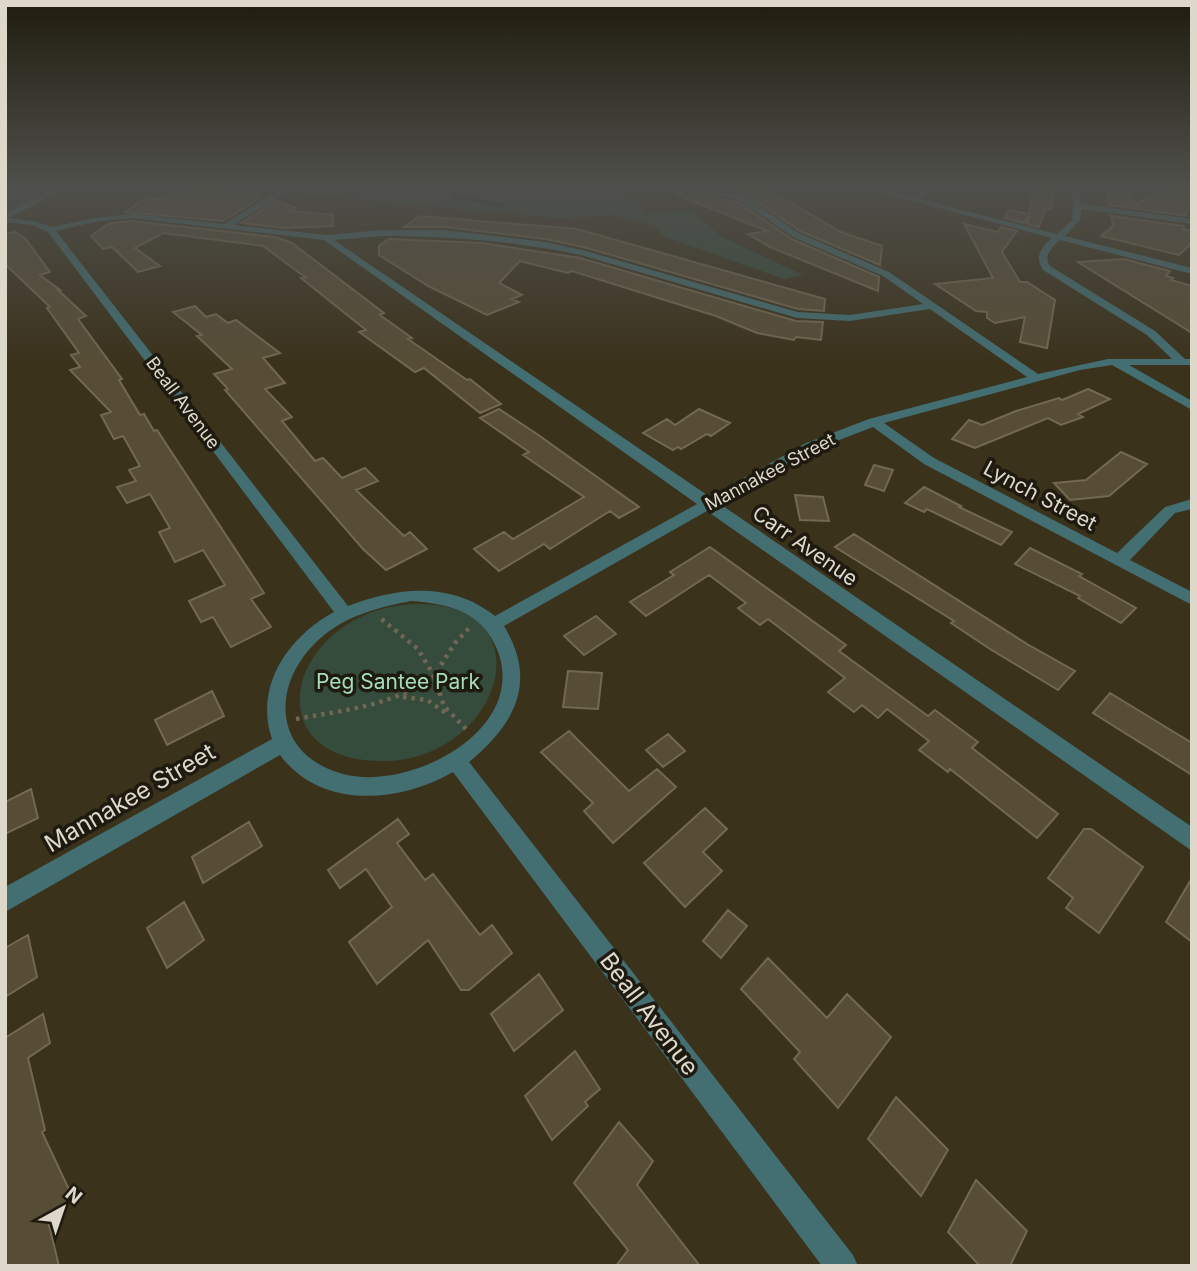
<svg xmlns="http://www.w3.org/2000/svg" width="1197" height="1271" font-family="Inter,sans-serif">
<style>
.green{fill:#354c3d}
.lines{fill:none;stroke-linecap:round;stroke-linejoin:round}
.stream{stroke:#0a2638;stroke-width:3.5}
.building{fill:#574d36;stroke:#736850;stroke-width:2}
.path-far1{stroke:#6f6754;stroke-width:2;stroke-dasharray:2 2.5;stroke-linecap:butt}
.path{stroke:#6f6754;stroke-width:4.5;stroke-dasharray:3.5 5;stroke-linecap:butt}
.minor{fill:#436e72;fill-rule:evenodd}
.labels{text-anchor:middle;stroke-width:7;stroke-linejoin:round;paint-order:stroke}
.far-street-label{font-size:18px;fill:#ded8cb;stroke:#1f1a10}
.street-label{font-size:21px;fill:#ded8cb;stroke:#1f1a10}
.park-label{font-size:21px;fill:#a4ddb9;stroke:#1f1a10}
.near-street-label{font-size:24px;fill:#ded8cb;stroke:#1f1a10}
</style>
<rect width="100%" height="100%" fill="#3b321c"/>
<path class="green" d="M5 187H65L5 217Z
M288 187H576L633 196 646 213 690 210 722 237 803 275 784 279 663 236 655 226 615 215 559 218 302 194Z
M414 604C549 601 503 758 386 761 249 764 288 610 414 604Z"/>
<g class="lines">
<path class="stream" d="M441 187 450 189 455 197 502 205"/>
</g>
<path class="building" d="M198 187H217L231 191 239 188 263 196 223 221 125 212 145 198 160 199Z
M714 187H764L841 232 882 246 880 265 800 231 747 195Z
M1034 187H1054L1051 209 1046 208 1039 227 1027 224 1029 216 1024 223 1005 218 1009 210 1029 214Z
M1106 187H1121L1136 204 1172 187H1192V192L1186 216 1109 205Z
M675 194H703L739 203 792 239 879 277 878 291 770 247 748 234 767 231Z
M277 201 296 208 291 211 333 215V226L284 228 241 223Z
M420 216 577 229 825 299 824 311 798 309 587 248 546 239 444 227H404Z
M1111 216 1184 226 1183 229 1192 231V243L1179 255 1101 236 1113 226Z
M132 221 275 237 292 243 384 313 380 315 412 338 408 339 467 380 470 379 501 404 480 413 424 368 415 372 359 332 366 330 301 278 305 277 263 246 163 233 135 248 160 266 138 272 112 247 103 249 91 236 110 223Z
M964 224 998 232 1001 227 1017 231 1002 252 1020 282H1027L1055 300 1047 348 1020 342 1025 317 995 323 987 318V312L976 311 935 284 993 278Z
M15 232 25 238 50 272 40 275 60 290H58L86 316 78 319 122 379 119 380 140 415 144 414 154 431 157 430 264 593 251 599 271 627 231 647 213 617 201 622 189 601 225 585 203 550 175 562 159 532 170 528 150 494 127 503 117 487 136 481 129 470 140 466 123 436 114 439 101 415 111 412 70 370 80 367 71 355 79 353 47 308 50 307 5 264V234Z
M389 239 482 243 580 258 796 321 823 322 821 340 796 337 794 340 757 333 716 316 572 271 568 273 520 261 499 283 522 295 512 299 519 302 487 315 428 286 379 255V246Z
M1124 259 1170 271 1166 276 1173 278 1171 280 1192 286V333L1078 262Z
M195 306 206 317 216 314 228 323 236 320 280 353 263 358 285 383 265 389 292 417 282 421 315 461 323 458 342 478 365 468 378 481 356 490 404 536 410 532 427 549 386 570 363 549 225 390 228 389 214 374 232 369 197 336 202 335 173 312Z
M1088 389 1110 399 1078 414 1083 417 1061 425 1048 418 975 448 952 439 969 420 982 425 1016 411 1059 398 1062 400Z
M499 409 537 434 639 507 619 518 610 511 550 549 544 544 499 571 474 549 504 532 513 539 584 497 523 455 529 452 480 418Z
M699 409 730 423 711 436 707 434 681 449 678 447 673 450 643 433 667 419 675 425Z
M1121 452 1147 464 1109 496 1070 500 1054 483 1086 480Z
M874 465 893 470 884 491 865 485Z
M924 487 961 506 959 507 1012 532 1001 545 927 509 924 512 905 503Z
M795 495 823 497 829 521 800 520Z
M854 534 1027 644 1075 671 1058 690 990 649 951 623 954 621 835 547Z
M710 547 846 645 839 651 928 716 935 710 978 742 972 748 1058 814 1037 838 950 769 948 772 919 750 929 741 887 709 878 718 862 705 854 712 828 692 845 678 768 619 760 625 738 608 746 603 709 575 646 616 630 602 674 575 670 572Z
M1030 548 1082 574 1079 576 1136 608 1121 623 1078 598 1080 596 1015 564Z
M596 616 616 634 584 655 564 636Z
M568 671 602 673 598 709 563 707Z
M212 691 224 716 167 745 155 720Z
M1110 693 1192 743V775L1093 713Z
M569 731 629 791 657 769 676 787 613 843 584 811 593 803 541 752Z
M668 734 685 751 663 767 646 750Z
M31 789 38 818 5 834V802Z
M705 808 727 829 703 852 722 871 685 907 644 863Z
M398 819 409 834 397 843 425 880 433 874 480 935 492 925 512 953 469 990H461L428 940 377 984 349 942 392 907 366 869 340 888 328 870Z
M249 822 262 846 203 883 192 857Z
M1084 829H1091L1143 867 1099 933 1066 908 1073 898 1048 878Z
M1192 878V942L1166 922Z
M184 902 204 940 167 968 147 928Z
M728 910 747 926 721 958 703 941Z
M28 935 37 977 5 997V948Z
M768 958 827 1018 847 994 891 1037 838 1108 794 1059 800 1052 741 989Z
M539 974 563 1010 514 1051 491 1014Z
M43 1014 50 1043 28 1058 45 1130 42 1132 73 1198 48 1221 59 1266H5V1038Z
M575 1051 600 1089 585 1102 588 1106 552 1140 525 1096Z
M896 1097 948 1150 921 1196 868 1139Z
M619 1122 653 1161 637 1185 700 1266H616L628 1250 574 1183Z
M976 1180 1027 1231 1010 1266H980L948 1232Z"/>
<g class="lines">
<path class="path-far1" d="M292 191 340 187"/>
<path class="path" d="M403 697 427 700 446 713
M296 719C344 710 393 706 434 676L418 649 379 617
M466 729 444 706 434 676 455 643 469 628"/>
<path class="minor" d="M59 187H69L9 218 34 221 52 227 94 218 132 214 224 224 275 192 271 187H279L284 191 281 196 233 225 326 235 382 230H444L545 242 586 251 798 312 850 315 923 304 883 276 793 237 740 201 703 191 617 193 572 187H703L746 197 799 233 889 272 1038 374 1108 359H1172L1147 335 1043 270C1034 256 1041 248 1052 238L860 187H872L911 197 927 187H936L919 199 1057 234 1072 220 1073 202 1070 187H1078L1081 204 1192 219V224L1082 209 1080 220 1065 236 1192 268V274L1060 240C1052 247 1043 255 1050 266L1155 331 1185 359H1192V365H1129L1192 401V410L1112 365 1080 370 884 423 934 458 1117 553 1165 507 1192 499V509L1175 513 1130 560 1192 592V605L924 464 873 427 816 449 720 504 1192 827V851L707 511 504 626C538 682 515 724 469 762L853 1255 858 1266H822L453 772C399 803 321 810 280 755L5 912V887L272 739C254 686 288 637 334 612L48 232 32 225 5 222V214ZM132 218 324 240 697 504 495 616C451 581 397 587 348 606L56 231 94 222ZM382 236C449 236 515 241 581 255L797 318 850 321 930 309 1027 377 869 419 806 443 710 497 334 240ZM411 601C449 604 481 611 497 649 530 730 409 792 343 774 269 754 271 679 323 636 348 615 380 607 411 601Z"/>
</g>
<linearGradient id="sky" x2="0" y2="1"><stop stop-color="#201c0f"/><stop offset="0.51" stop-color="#4f4f4b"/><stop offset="1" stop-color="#4f4f4b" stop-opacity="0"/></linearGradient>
<rect width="1197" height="365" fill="url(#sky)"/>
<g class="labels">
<g class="far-street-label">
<text transform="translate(183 403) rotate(53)" y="6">Beall Avenue</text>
<text transform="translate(770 472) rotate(-28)" y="6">Mannakee Street</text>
</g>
<g class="street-label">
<text transform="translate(1040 496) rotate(28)" y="7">Lynch Street</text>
<text transform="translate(805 546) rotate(35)" y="7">Carr Avenue</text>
</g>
<g class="park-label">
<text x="398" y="689">Peg Santee Park</text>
</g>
<g class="near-street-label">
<text transform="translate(130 798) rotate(-30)" y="8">Mannakee Street</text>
<text transform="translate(649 1014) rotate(53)" y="8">Beall Avenue</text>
</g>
</g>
<rect width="1197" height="1271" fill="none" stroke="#ded8cb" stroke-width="14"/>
<g transform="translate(63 1208) rotate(40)" stroke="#1f1a10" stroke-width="5" paint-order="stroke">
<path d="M0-5L12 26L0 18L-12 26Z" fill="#ded8cb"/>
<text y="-10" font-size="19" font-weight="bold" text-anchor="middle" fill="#ded8cb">N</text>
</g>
</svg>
